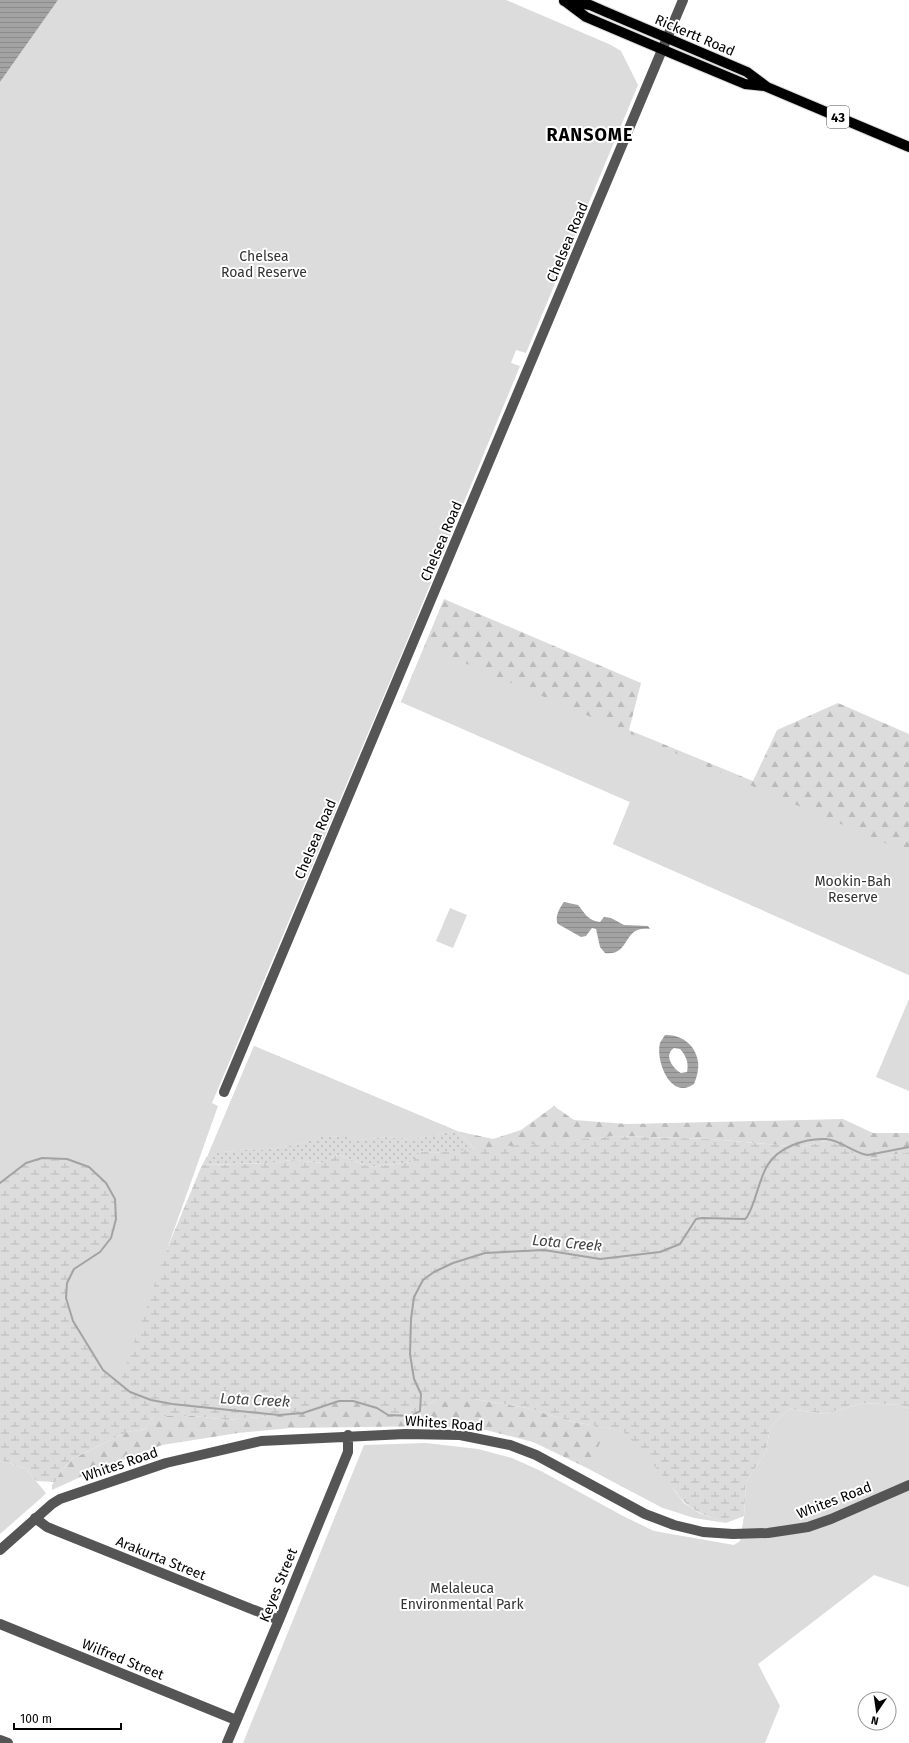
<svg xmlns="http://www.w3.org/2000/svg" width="909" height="1743" font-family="'Fira Sans',sans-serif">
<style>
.grass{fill:url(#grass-dots)}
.forest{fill:url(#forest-firs)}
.wetland{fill:url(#wetland-marsh)}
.green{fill:#dcdcdc}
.water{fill:url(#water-rules);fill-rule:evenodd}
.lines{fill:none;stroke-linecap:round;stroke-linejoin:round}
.stream{stroke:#a3a3a3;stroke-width:2}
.major-casing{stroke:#dbdbdb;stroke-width:12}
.minor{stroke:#555;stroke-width:10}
.major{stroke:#000;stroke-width:10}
.labels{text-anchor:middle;stroke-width:4;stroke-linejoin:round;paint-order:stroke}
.shield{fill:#fff;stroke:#4c4c4c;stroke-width:1}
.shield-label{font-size:13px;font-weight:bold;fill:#000}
.street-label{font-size:14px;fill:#000;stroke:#fff}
.park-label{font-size:14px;fill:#333;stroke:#fff}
.water-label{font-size:15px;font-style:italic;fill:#444;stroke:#fff}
.district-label{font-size:18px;font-weight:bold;letter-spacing:1px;fill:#000;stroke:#fff}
</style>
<defs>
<pattern id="grass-dots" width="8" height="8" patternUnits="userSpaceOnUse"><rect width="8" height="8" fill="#dcdcdc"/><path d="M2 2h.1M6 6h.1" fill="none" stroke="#bbb" stroke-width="1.8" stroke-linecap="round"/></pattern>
<pattern id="forest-firs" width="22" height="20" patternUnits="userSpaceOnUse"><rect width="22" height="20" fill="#dcdcdc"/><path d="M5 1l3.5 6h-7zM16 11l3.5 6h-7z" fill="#bbb"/></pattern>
<pattern id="wetland-marsh" width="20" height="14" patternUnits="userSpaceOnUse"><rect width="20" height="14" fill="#dcdcdc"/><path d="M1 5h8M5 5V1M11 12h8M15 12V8" fill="none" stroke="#bbb"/></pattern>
<pattern id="water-rules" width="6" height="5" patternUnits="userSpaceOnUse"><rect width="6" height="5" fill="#a3a3a3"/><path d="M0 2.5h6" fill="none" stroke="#8b8b8b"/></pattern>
</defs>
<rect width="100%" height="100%" fill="#fff"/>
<path class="grass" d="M457 1131 476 1150 433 1153 421 1151 412 1162 370 1167 339 1155 332 1157 325 1163 291 1160 272 1163 202 1165 208 1155 222 1151 234 1152 241 1149 256 1150 282 1147 303 1143 322 1136 347 1137 357 1140 387 1137 413 1139 433 1136 448 1132Z"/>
<path class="forest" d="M444 599 641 683 629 730 753 781 777 730 838 703 909 734V975L613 844 630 802 401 702Z
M254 1046 457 1131 493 1139 521 1130 554 1106 574 1120 627 1124 843 1119 873 1133H909V1152L866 1160 825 1141 800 1147 711 1139 617 1136 476 1150 457 1131 448 1132 433 1136 413 1139 387 1137 357 1140 347 1137 322 1136 303 1143 282 1147 256 1150 241 1149 234 1152 222 1151 208 1155Z
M437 1399H474L527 1408 570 1421 621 1431 663 1508 589 1469 533 1442 486 1430 440 1426 291 1428 238 1433 162 1445 85 1475 52 1490V1485L61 1471 72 1459 127 1432 145 1429 153 1416H194L227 1420 303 1413 339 1401H353L377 1408 388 1415 411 1416Z"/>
<path class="wetland" d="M616 1136 711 1139 800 1147 825 1141 834 1143 866 1160 909 1152V1409L900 1405 863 1403 826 1414 789 1409 770 1427 766 1452 746 1482 744 1516 726 1523C705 1515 689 1511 676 1492L621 1431 570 1421 527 1408 474 1399H437L411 1416 388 1415 377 1408 353 1401H339L303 1413 227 1420 194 1416H153L145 1429 127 1432 72 1459 61 1471 55 1482 36 1481 25 1468 0 1460V1137L110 1169 152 1285 202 1165 272 1163 291 1160 324 1163 332 1157 339 1155 370 1167 412 1162 421 1151 433 1153Z"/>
<path class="green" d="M58 0H506L611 45 621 51 638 85 526 353 516 350 511 363 520 366 404 648 212 1103 218 1106 122 1376 121 1385C115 1380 108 1375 103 1370 93 1358 66 1311 66 1297 65 1259 98 1264 111 1238 124 1213 112 1180 88 1167 78 1161 65 1159 53 1158 32 1157 16 1169 0 1183V82Z
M425 646 909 853V975L613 844 630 802 401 702Z
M450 908 467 915 453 948 436 941Z
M909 999V1091L876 1077Z
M254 1046 457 1131 448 1132 433 1136 413 1139 387 1137 357 1140 347 1137 322 1136 303 1143 282 1147 256 1150 241 1149 234 1152 222 1151 208 1155Z
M863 1403 900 1405 909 1409V1587L874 1575 758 1664 780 1706 765 1743H243L364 1445 426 1443 478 1449 512 1458 541 1471 623 1516 654 1531 734 1545 740 1541 744 1516 746 1482 766 1452 770 1427 789 1409 826 1414Z
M606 1428 623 1431 664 1477 684 1503 699 1513 726 1523 694 1518 663 1508 589 1469Z
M0 1460 25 1468 46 1493 40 1499 0 1534Z"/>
<path class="water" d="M0 0H58L0 82Z
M564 902 578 905C585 913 588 921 600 922L604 917 611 918 624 925 648 926 650 929C621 925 632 956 605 953L600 947 596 929 592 928 586 936 581 937 558 924C554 918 560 907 564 902Z
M665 1035C681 1034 696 1045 698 1062 699 1069 697 1077 694 1084 691 1086 687 1088 683 1088 666 1088 656 1057 660 1043 661 1041 663 1038 665 1035ZM674 1048 680 1049C686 1056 689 1062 687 1072L681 1073C673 1069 663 1055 674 1048Z"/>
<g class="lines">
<path class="stream" d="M0 1183 26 1163 42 1158 67 1159 89 1167 106 1183 115 1199 116 1219 111 1238 100 1252 74 1269 67 1283 66 1298 73 1321 103 1370 130 1392 151 1400 172 1404 279 1415 303 1413 339 1401H353L377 1408 388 1415 411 1416 420 1411 421 1394 414 1379 410 1354 411 1319 414 1297 423 1280 434 1272 453 1263 485 1253 544 1250 600 1259 660 1252 680 1244 696 1219 702 1218 745 1219 747 1217C756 1202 758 1182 767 1166 778 1147 805 1138 826 1139 841 1140 853 1153 868 1155L909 1147"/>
<defs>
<path id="major" d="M564 1 590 5 606 12 747 72 767 87 909 147
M566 2 586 17 678 56 745 84 765 86"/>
</defs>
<use href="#major" class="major-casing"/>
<path class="minor" d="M224 1092 683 0
M35 1518 47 1527 279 1620
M0 1550 52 1504 60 1499 166 1463 261 1441 405 1434 460 1435 510 1445 536 1455 645 1514 674 1525 703 1532 733 1534 768 1533 808 1527 831 1519 909 1485
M0 1624 236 1720
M0 1740 8 1743
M227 1743 279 1620 348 1452V1435"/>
<use href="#major" class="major"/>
</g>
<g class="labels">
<rect class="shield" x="827" y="106" width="22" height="22" rx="3"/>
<g class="shield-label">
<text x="838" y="122">43</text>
</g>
<g class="street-label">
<text transform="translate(695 35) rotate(23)" y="5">Rickertt Road</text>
<text transform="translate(567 242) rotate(-67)" y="5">Chelsea Road</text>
<text transform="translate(441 541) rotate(-67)" y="5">Chelsea Road</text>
<text transform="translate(315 839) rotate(-67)" y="5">Chelsea Road</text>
<text transform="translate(444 1423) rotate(4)" y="5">Whites Road</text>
<text transform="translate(120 1464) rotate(-19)" y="5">Whites Road</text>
<text transform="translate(834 1500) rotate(-21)" y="5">Whites Road</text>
<text transform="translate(161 1558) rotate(22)" y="5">Arakurta Street</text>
<text transform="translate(278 1585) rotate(-68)" y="5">Keyes Street</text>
<text transform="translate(123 1659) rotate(22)" y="5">Wilfred Street</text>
</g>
<g class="park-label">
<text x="264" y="261">Chelsea<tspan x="264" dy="16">Road Reserve</tspan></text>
<text x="853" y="886">Mookin-Bah<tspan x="853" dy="16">Reserve</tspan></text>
<text x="462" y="1593">Melaleuca<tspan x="462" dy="16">Environmental Park</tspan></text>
</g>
<g class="water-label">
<text transform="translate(567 1243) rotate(5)" y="5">Lota Creek</text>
<text transform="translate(255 1400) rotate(3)" y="5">Lota Creek</text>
</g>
<g class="district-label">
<text x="590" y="141">RANSOME</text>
</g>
</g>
<g transform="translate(877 1711) rotate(193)"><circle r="19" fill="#ffffff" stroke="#999999"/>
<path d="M0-3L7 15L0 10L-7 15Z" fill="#000000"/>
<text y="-6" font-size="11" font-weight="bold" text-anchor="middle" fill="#000000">N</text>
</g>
<path d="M14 1723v6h107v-6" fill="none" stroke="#000000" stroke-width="2"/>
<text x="20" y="1723" font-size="12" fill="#000000" stroke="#ffffff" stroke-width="3" paint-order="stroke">100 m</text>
</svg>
